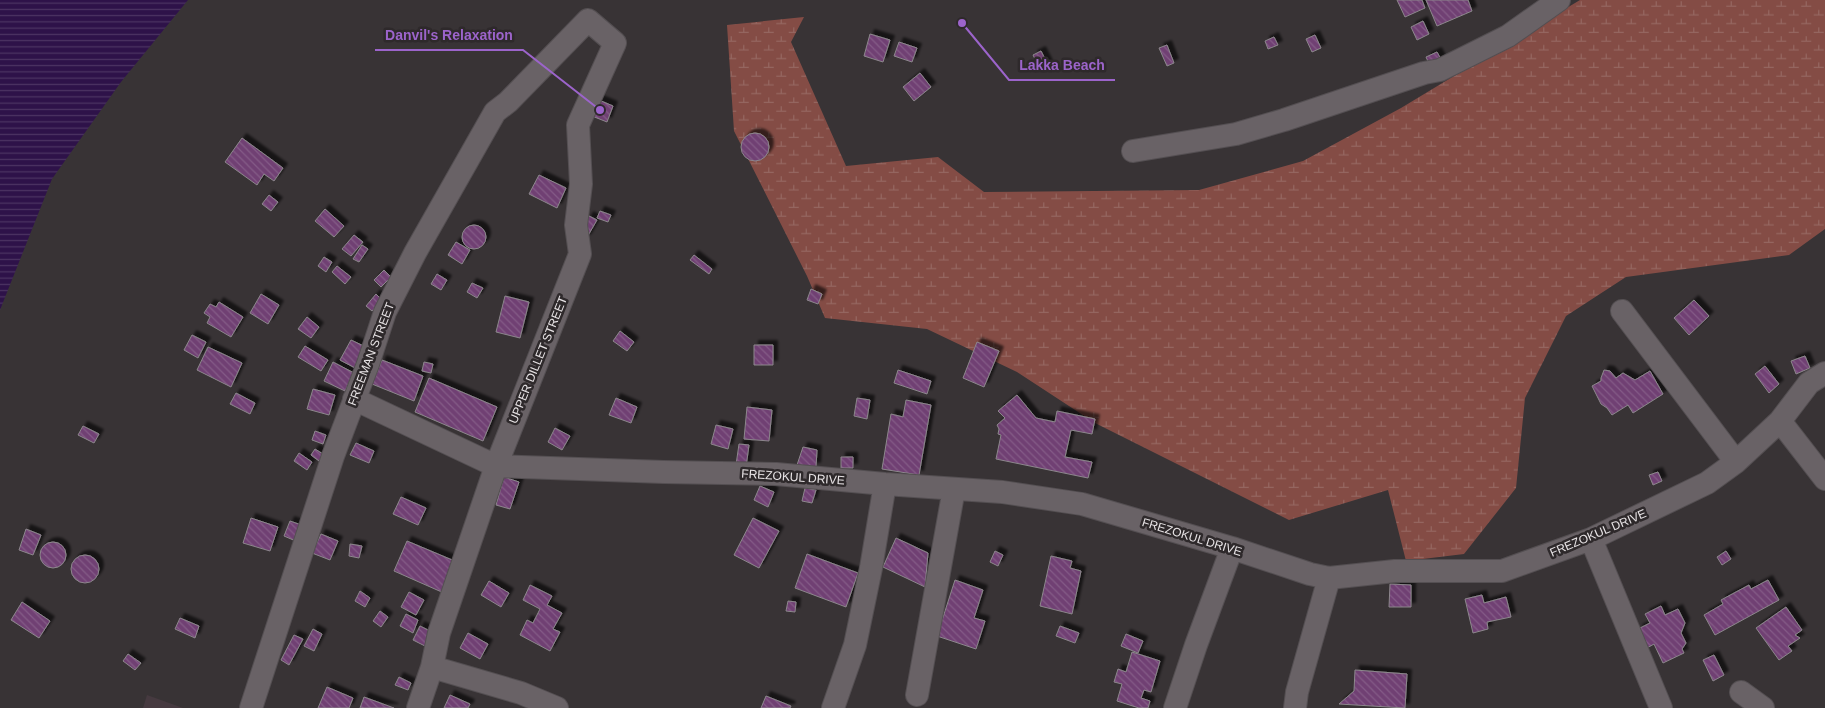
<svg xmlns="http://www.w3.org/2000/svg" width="1825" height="708" font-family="Helvetica,sans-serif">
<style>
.built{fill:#463a40}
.wetland{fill:url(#wetland-marsh)}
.water{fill:url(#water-rules)}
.building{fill:url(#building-back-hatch);stroke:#8c878c;filter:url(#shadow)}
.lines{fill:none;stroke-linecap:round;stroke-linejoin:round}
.minor-casing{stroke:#544f52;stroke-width:24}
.minor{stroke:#696266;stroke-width:22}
.labels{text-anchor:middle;stroke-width:5;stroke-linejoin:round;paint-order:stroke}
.street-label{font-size:12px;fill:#e9e5e7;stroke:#2e292b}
.leader{fill:none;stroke:#9c64cb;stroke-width:2}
.callout-dot{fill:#9c64cb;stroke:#2e292b;stroke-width:2}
.callout-label{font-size:14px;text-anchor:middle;font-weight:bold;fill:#9c64cb;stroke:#2e292b;stroke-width:5;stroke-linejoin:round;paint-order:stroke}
</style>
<defs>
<pattern id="wetland-marsh" width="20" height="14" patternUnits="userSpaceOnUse" patternTransform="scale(1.25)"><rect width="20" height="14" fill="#844c45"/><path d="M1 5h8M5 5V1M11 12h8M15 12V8" fill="none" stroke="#956660"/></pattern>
<pattern id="water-rules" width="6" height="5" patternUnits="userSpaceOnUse" patternTransform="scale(1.25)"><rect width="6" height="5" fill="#2e1249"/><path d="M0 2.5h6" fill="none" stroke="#4c3463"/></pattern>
<pattern id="building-back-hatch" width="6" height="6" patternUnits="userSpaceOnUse" patternTransform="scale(1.25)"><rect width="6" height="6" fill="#704073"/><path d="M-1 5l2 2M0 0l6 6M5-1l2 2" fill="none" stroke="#845b87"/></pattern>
<filter id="shadow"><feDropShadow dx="4.5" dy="-4.5" stdDeviation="1" flood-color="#0009"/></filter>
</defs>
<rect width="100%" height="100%" fill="#383335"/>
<path class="built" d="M147 695 183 708H143Z"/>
<path class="wetland" d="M1580 0H1825V229L1789 255 1626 277 1566 316 1525 398 1516 488 1464 554 1406 561 1388 490 1289 520 1095 423 1017 372 927 329 825 318 807 276 734 131 727 25 804 17 791 42 846 166 938 157 984 192 1199 190 1303 161 1401 108Z"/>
<path class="water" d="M0 0H188L121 82 52 179 0 310Z"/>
<path class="building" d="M1397 0H1422L1425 8 1405 17Z
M1426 0H1468L1472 11 1437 26Z
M1423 21 1429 34 1417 40 1411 27Z
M870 34 890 40 883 62 864 56Z
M1315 35 1321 48 1312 52 1306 39Z
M1274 37 1278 45 1268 49 1265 41Z
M899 42 917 48 912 62 894 56Z
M1167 45 1174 63 1167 66 1159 48Z
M1041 51 1048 65 1040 69 1033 55Z
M1437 52 1443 63 1431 68 1426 57Z
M920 73 931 87 914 101 903 87Z
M594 98 613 106 607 122 587 114Z
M741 147a14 14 0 1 1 28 0a14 14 0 1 1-28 0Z
M242 138 283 168 274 181 264 174 257 185 225 162Z
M539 175 566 188 557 208 529 194Z
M269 195 278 202 271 211 262 204Z
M325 209 344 226 334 237 315 221Z
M600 211 611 215 608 222 597 218Z
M589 216 597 220 586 239 579 234Z
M462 237a12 12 0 1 1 24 0a12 12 0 1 1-24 0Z
M354 235 363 242 351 256 342 249Z
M456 242 470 250 462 264 448 255Z
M362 245 368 249 359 262 353 259Z
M694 255 712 269 709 274 690 260Z
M324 257 332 262 326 272 318 266Z
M337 266 351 277 345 284 332 272Z
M384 270 391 277 381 287 374 280Z
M437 274 447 280 441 290 431 284Z
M472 283 483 288 477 298 467 292Z
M811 289 822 294 818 304 807 300Z
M261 294 279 305 268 324 250 313Z
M376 294 382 300 372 311 366 306Z
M505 296 529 302 520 338 496 332Z
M1694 300 1709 316 1689 335 1674 318Z
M219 302 243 317 231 337 207 323 210 317 204 313 210 304 216 307Z
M307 317 319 327 311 338 298 329Z
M620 331 634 342 627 351 613 341Z
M192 335 206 342 198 358 184 350Z
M351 340 368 348 357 369 340 360Z
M977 342 999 351 984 387 963 378Z
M754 345H773V365H754Z
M305 346 328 360 321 371 298 357Z
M208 347 242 363 231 387 197 370Z
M1805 356 1810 368 1796 374 1791 361Z
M382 360 423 376 414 401 372 384Z
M333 362 354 373 345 391 324 381Z
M424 362 433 364 431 373 422 371Z
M1765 366 1779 384 1769 393 1755 374Z
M898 370 931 381 927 394 894 383Z
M1604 370 1610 371 1616 378 1623 373 1635 380 1650 371 1663 394 1633 413 1628 405 1612 415 1607 408 1601 404 1592 386 1601 381V378Z
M429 378 497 407 483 441 415 412Z
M313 389 335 395 329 415 307 409Z
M236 393 255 403 250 414 230 404Z
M1017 395 1036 418 1055 422 1057 411 1095 419 1092 434 1071 430 1065 457 1092 462 1088 478 996 459 1001 435 998 434 999 429 997 425 1005 418 998 411Z
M616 398 637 407 631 423 609 415Z
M857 398 870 400 867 419 854 416Z
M906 400 931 405 919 475 882 469 891 414 903 417Z
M747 407 772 410 769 441 744 439Z
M716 425 733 429 728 449 711 444Z
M83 426 99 434 94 443 78 435Z
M555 428 570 436 562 450 548 442Z
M315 431 326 435 323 444 312 440Z
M356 443 374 451 369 463 350 455Z
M739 444 749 445 746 467 736 465Z
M803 447 817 450 816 467 797 465Z
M315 449 323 454 319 461 311 455Z
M299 453 312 462 307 470 294 461Z
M841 457H853V468H841Z
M1658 472 1662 481 1653 485 1649 475Z
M504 477 519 482 510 509 496 505Z
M760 486 774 492 768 507 754 500Z
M805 488 816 490 812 503 802 501Z
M401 497 426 508 418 525 393 514Z
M251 518 278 527 270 551 243 543Z
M753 518 779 531 759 568 734 555Z
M290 521 304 526 298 542 284 536Z
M26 529 41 535 33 555 19 550Z
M321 534 338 541 330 560 312 553Z
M896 538 928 553 925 587 883 567Z
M407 541 457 562 444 593 394 571Z
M40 555a13 13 0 1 1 26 0a13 13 0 1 1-26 0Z
M350 544 362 546 359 558 349 556Z
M995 551 1003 555 998 566 990 562Z
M1726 551 1731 559 1722 565 1717 557Z
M807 554 858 573 846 607 795 588Z
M71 569a14 14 0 1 1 28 0a14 14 0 1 1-28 0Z
M1051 556 1072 561 1070 568 1081 571 1072 614 1040 606Z
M955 580 983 590 974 618 985 621 976 649 937 636Z
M1768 580 1779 600 1715 635 1704 615 1723 604 1721 600 1749 585 1751 589Z
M489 581 509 593 501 607 481 595Z
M1390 584 1411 585V607H1389Z
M530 585 552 596 547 605 562 613 553 629 560 632 550 651 520 635 527 620 533 623 540 609 523 600Z
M360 591 370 598 365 607 355 601Z
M409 592 424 600 416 615 401 607Z
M1482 595 1484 603 1506 597 1511 617 1487 622 1488 629 1473 633 1465 599Z
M788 601 796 602 795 612 786 611Z
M22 602 50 621 39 638 11 620Z
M1661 606 1665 615 1678 609 1685 623 1681 633 1686 643 1682 649 1684 653 1663 663 1654 644 1647 648 1638 629 1650 623 1645 614Z
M1786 607 1802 630 1795 635 1800 638 1788 646 1792 651 1779 660 1756 628Z
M380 611 388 617 381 627 373 621Z
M406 614 418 620 413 633 400 626Z
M180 618 199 626 195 638 175 629Z
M420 626 432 632 425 646 413 640Z
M1060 626 1079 633 1075 643 1056 636Z
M313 629 322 634 314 651 304 646Z
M468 633 488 644 480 659 460 648Z
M1126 634 1143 641 1138 653 1121 646Z
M294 635 303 639 289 665 281 660Z
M1132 652 1160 661 1151 692 1144 690 1141 698 1150 701 1148 708H1139L1117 701 1122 684 1114 682 1118 669 1126 672Z
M128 654 141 663 135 670 123 661Z
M1714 655 1724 675 1713 681 1703 660Z
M1355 670 1407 674 1405 708 1339 704 1354 691Z
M399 677 411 683 408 690 395 685Z
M327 687 353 698 349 708H318Z
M450 695 470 704 468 708H444Z
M766 696 791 706 790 708H761Z
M364 697 394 708H360Z"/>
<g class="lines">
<defs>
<path id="minor" d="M1133 151 1236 134 1284 120 1424 73 1440 70 1508 36 1559 0
M1622 311 1736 462
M354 399 496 466 664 472 776 474 885 484 1002 492 1082 504 1232 548 1310 574 1329 578 1395 571H1502L1591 539 1707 483 1736 462 1780 421 1809 383 1825 373
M1780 421 1825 479
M1591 539 1661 708
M432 667 521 693 557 708
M1741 692 1763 708
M917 695 954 489
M251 708 333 456 368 364 385 312 415 253 495 112 508 102 588 20 615 43 578 125 581 184 576 225 580 254 496 466 439 633 432 667 418 708
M833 708 855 645 871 568 885 484
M1175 708 1196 645 1232 548
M1295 708 1297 692 1329 578"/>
</defs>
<use href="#minor" class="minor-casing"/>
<use href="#minor" class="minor"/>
</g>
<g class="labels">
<g class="street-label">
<text transform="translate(371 354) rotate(-69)" y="4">FREEMAN STREET</text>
<text transform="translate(538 360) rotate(-68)" y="4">UPPER DILLET STREET</text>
<text transform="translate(793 477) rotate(4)" y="4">FREZOKUL DRIVE</text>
<text transform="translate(1598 533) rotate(-23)" y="4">FREZOKUL DRIVE</text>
<text transform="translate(1192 537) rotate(17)" y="4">FREZOKUL DRIVE</text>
</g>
</g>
<path class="leader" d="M600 110L523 50H375M962 23L1009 80H1115"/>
<g class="callout-dot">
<circle cx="600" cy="110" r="5"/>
<circle cx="962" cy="23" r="5"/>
</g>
<g class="callout-label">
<text x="449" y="40">Danvil's Relaxation</text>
<text x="1062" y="70">Lakka Beach</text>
</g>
</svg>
